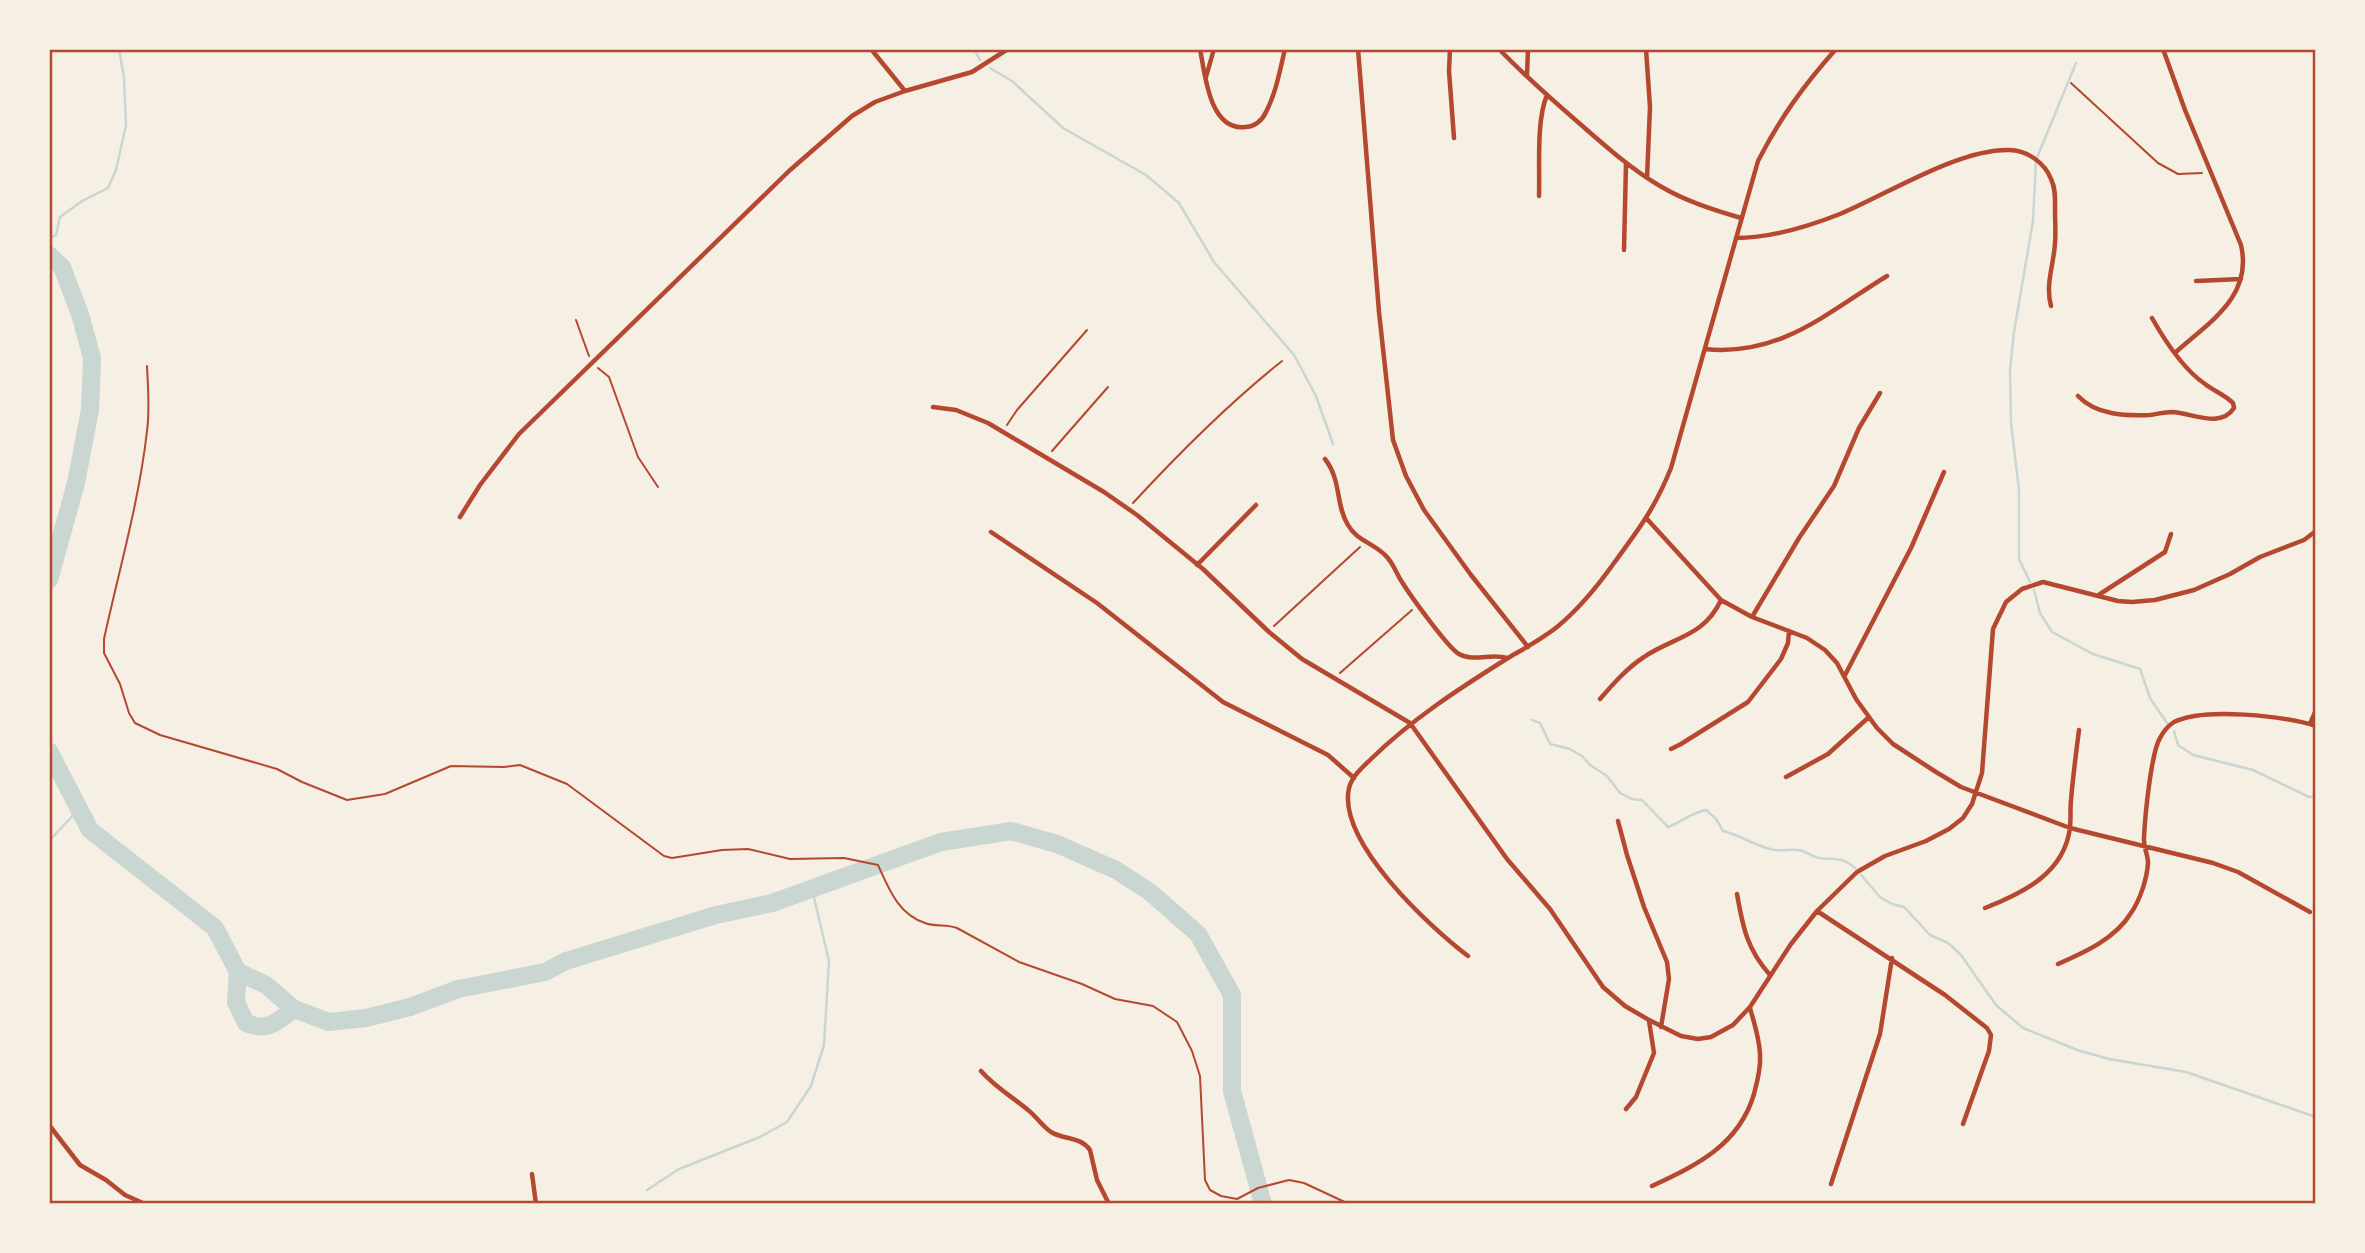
<svg xmlns="http://www.w3.org/2000/svg" width="2365" height="1253" font-family="'DM Sans',sans-serif">
<style>
.lines{fill:none;stroke-linecap:round;stroke-linejoin:round}
.stream{stroke:#c9d6d2;stroke-width:2.5}
.river{stroke:#c9d6d2;stroke-width:18}
.path{stroke:#b5482f;stroke-width:2}
.minor{stroke:#b5482f;stroke-width:4.5}
.neatline{fill:none;stroke:#b5482f;stroke-width:2.5}
</style>
<rect width="100%" height="100%" fill="#f6efe4"/>
<g class="lines">
<path class="stream" d="M974 49 980 60
M990 68 1012 81 1063 128 1146 175 1179 203 1214 262 1294 355 1316 396 1333 444
M49 238 56 235 60 217 82 201 108 188 116 170 126 125 124 78 119 49
M2030 582 2019 559V490L2011 423 2010 370 2014 332 2033 221 2036 160 2076 63
M2034 590 2040 613 2052 632 2093 654 2140 669 2150 698 2167 723
M1532 720 1540 723 1550 744 1570 749 1582 756 1590 765 1607 776 1620 793 1632 799 1642 800 1668 827C1681 822 1693 812 1706 810L1716 819 1723 831C1740 835 1753 845 1770 849 1779 852 1788 849 1798 850 1806 851 1811 856 1819 858 1835 860 1841 856 1855 868
M2174 731 2178 745 2193 755 2253 770 2309 797H2316
M49 841 79 809
M1861 875 1880 897 1892 904 1904 907 1930 935 1948 943 1961 955 1996 1005 2023 1028 2080 1051 2109 1059 2186 1072 2316 1117
M647 1190 679 1169 760 1137 787 1122 811 1086 824 1045 829 961 812 889"/>
<path class="river" d="M49 255 62 267 80 314 92 358 90 410 76 483 49 580
M49 751 90 830 215 928 238 972 266 985 294 1009 329 1022 366 1018 410 1007 458 989 545 972 566 961 716 915 772 903 941 842 1011 831 1057 844 1116 870 1150 892 1198 934 1232 995V1091L1263 1204
M238 972 236 1002 246 1023C269 1032 276 1022 294 1009"/>
<path class="path" d="M2071 83 2158 163 2178 174 2202 173
M576 320 589 356
M147 366C148 388 150 410 147 431 139 502 119 570 104 639V653L120 684 129 713 135 723 160 735 277 769 302 782 347 800 385 794 451 766 504 767 520 765 567 784 664 856 672 858 722 850 748 849 790 859 844 858 878 865C889 889 898 914 925 923 935 927 947 924 957 928L1019 962 1082 984 1115 999 1153 1006 1177 1022 1192 1051 1200 1076 1205 1180 1210 1190 1221 1196 1237 1199 1258 1188 1289 1180 1304 1183 1349 1204
M598 368 609 377 638 457 658 487
M1007 425 1017 410 1087 330
M1052 451 1108 387
M1133 503C1180 452 1228 404 1282 361
M1274 626 1360 547
M1340 673 1412 610"/>
<path class="minor" d="M871 49 905 91
M1200 49C1205 73 1209 131 1245 127 1254 127 1262 121 1266 112 1276 93 1280 70 1285 49
M1358 49 1379 312 1393 440 1406 476 1424 510 1471 575 1528 647
M1450 49 1449 71 1454 138
M1499 49C1524 75 1551 99 1579 123 1604 145 1631 169 1660 186 1685 201 1714 210 1741 218
M1646 49 1650 107 1647 178
M2163 49 2185 110 2241 245C2253 297 2209 322 2176 352
M1527 75 1528 49
M1206 77 1214 49
M1539 196C1540 167 1536 121 1547 95
M1736 238C1772 238 1807 227 1840 214 1888 194 1958 149 2009 150 2027 150 2045 163 2051 179 2056 189 2055 200 2055 210 2055 221 2056 232 2055 243 2054 264 2045 284 2051 306
M1624 250 1626 163
M2196 281 2241 279
M1705 349C1780 357 1828 312 1887 276
M2078 396C2096 415 2125 416 2150 415 2157 414 2166 412 2172 412 2193 413 2220 429 2234 408L2233 403C2225 395 2214 391 2205 384 2183 369 2165 341 2152 318
M933 407 956 410 988 423 1104 492 1137 515 1203 569 1269 632 1302 659 1410 723 1507 859 1550 909 1603 987 1625 1006 1649 1020 1681 1036 1698 1039 1711 1037 1733 1025 1750 1007 1791 944 1817 911 1857 872 1885 856 1926 841 1949 829 1963 818 1972 804 1982 773 1993 629 2006 602 2022 589 2043 582 2118 601 2132 602 2155 600 2194 590 2230 574 2260 557 2304 540 2316 531
M1325 459C1342 481 1335 504 1348 525 1356 540 1373 543 1385 555 1393 562 1396 573 1402 582 1410 595 1448 648 1459 654 1473 662 1492 653 1507 658
M460 517 480 485 519 434 789 171 852 116 875 102 905 91 972 72 1008 49
M1647 519 1721 600 1752 617 1807 638 1825 650 1837 663 1856 699 1877 728 1893 744 1936 772 1961 787 2070 828 2213 863 2238 872 2310 912
M991 532 1097 603 1223 702 1328 755 1354 778
M1197 565 1256 505
M2100 594 2165 552 2171 534
M1752 617 1799 538 1834 486 1859 428 1880 393
M1845 675 1911 548 1944 472
M1600 699C1613 684 1627 668 1644 657 1673 637 1704 637 1721 600
M2310 724 2316 710
M1671 749 1681 744 1748 702 1781 659 1788 643 1789 631
M1786 777 1828 754 1869 717
M1618 821 1627 855 1644 907 1667 962 1669 979 1661 1027
M1737 894C1743 928 1747 949 1770 975
M1985 908C2023 893 2065 873 2070 827 2071 818 2070 809 2071 800 2073 777 2076 753 2079 730
M1817 911 1945 995 1987 1028 1991 1035 1989 1051 1963 1124
M1468 956C1430 927 1337 842 1349 788 1352 776 1363 767 1371 759 1412 719 1460 688 1508 658 1525 648 1542 639 1557 627 1580 608 1597 587 1614 563 1639 529 1655 508 1671 468L1758 161C1780 118 1804 85 1836 49
M2058 964C2085 952 2115 939 2131 913 2140 900 2147 879 2148 863 2148 854 2143 847 2144 837 2145 817 2151 753 2160 738 2163 732 2168 726 2174 722 2204 707 2284 716 2316 726
M981 1071C995 1087 1011 1096 1028 1110 1036 1116 1042 1126 1051 1132 1064 1140 1080 1136 1090 1150L1097 1180 1109 1204
M1626 1109 1636 1097 1654 1053 1649 1021
M49 1125 80 1165 106 1180 125 1195 145 1204
M532 1174 536 1204
M1831 1184 1880 1034 1892 958
M1652 1186C1697 1165 1739 1145 1754 1094 1757 1082 1761 1069 1760 1056 1760 1040 1754 1023 1750 1008"/>
</g>
<rect width="2365" height="1253" fill="none" stroke="#f6efe4" stroke-width="102"/>
<rect x="51" y="51" width="2263" height="1151" class="neatline"/>
</svg>
